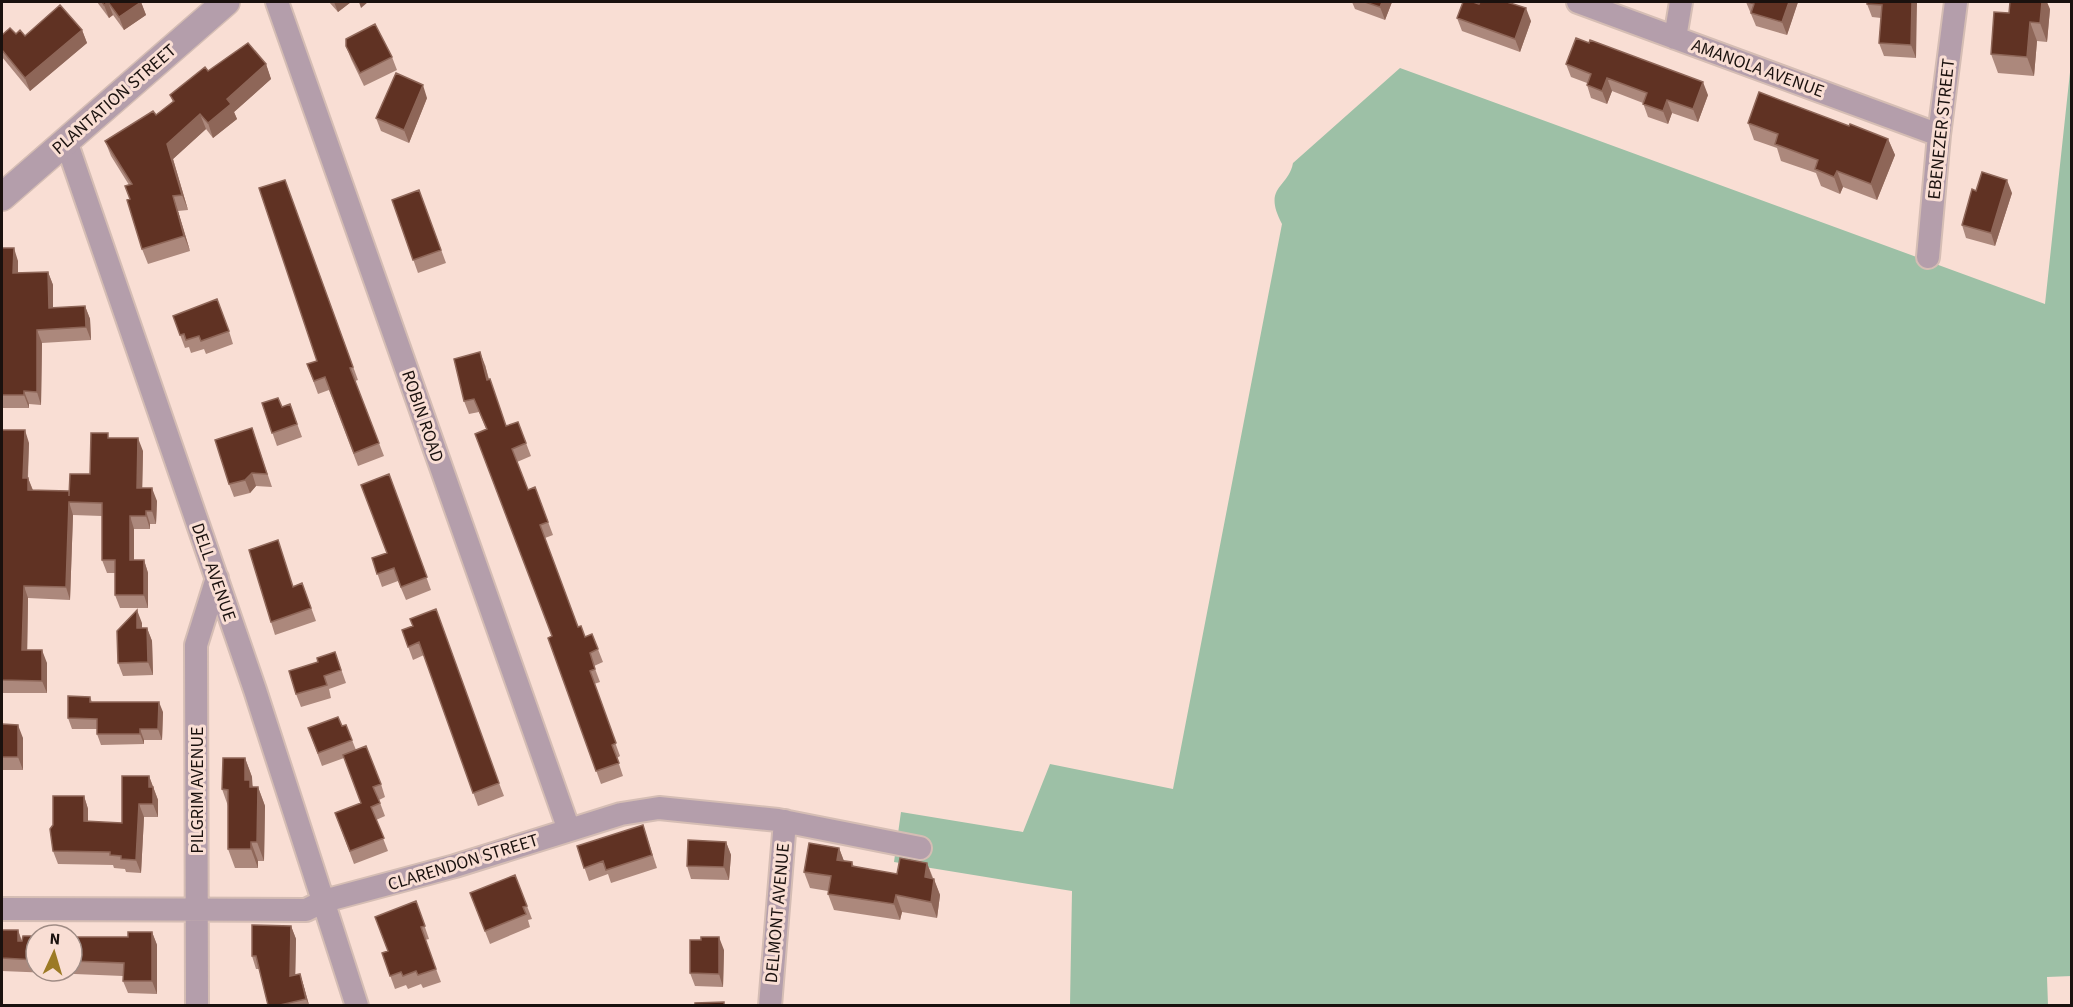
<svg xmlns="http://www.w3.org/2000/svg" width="2073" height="1007" font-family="'Source Sans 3',sans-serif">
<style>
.green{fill:#9dc0a6}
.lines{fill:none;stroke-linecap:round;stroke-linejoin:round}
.minor-casing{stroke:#d5bdb4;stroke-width:26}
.tertiary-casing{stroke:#d5bdb4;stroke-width:30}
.minor{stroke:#b49eab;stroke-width:22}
.tertiary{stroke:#b49eab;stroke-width:27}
.wall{fill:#ac887c}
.shaded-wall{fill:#8e6658}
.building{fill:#603223;stroke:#8e6658;stroke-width:1.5}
.labels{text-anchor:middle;stroke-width:6;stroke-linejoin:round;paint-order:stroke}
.street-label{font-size:18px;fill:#1a110e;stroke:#f9ded4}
</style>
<rect width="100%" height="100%" fill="#f9ded4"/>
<path class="green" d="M2071 63 2072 976 2047 977 2048 1005H1070L1072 891 894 862 901 812 1023 832 1050 764 1173 789 1282 224C1262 186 1288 189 1293 163L1400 68 2045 304Z"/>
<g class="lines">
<defs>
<path id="minor" d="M277 2 569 830
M1578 2 1939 135
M1675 38 1681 2
M66 141 255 690 357 1006
M1928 257 1939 135 1956 2
M2 909 306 910 324 901 455 866 621 814 659 808 778 820 920 848
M197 1006 196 645 217 578
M770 1006 785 821"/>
<path id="tertiary" d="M2 197 226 2"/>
</defs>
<use href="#minor" class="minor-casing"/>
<use href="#tertiary" class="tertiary-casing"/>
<use href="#minor" class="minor"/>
<use href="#tertiary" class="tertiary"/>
</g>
<path class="wall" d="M97 2H141L146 15 124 30 113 15 109 18Z
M329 2H351L338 12Z
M1352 2H1392L1385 20 1355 9Z
M1746 2H1798L1787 35 1756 26Z
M1916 2V58L1884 56 1879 43 1881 18 1872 17 1867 4Z
M2050 9 2047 42 2037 41 2034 76 1998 73 1991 54 2009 13Z
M1457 18 1531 21 1520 52 1462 31Z
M82 30 87 43 30 91 2 57V35L16 34 25 36Z
M346 46 392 57 397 70 364 86 351 59Z
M266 64 271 79 234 112 237 119 213 138 206 129 173 159 188 210 178 211 190 251 148 264 142 249 130 199 129 185 111 156 105 141 156 115 173 102 170 95 208 71Z
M1566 64 1708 95 1698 122 1672 113 1668 124 1648 117 1643 103 1612 91 1607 104 1591 98 1587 85V83L1571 77Z
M427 98 409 143 381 131 376 118Z
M1748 123 1849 126 1888 139 1895 155 1877 200 1843 187 1840 194 1821 186 1816 173 1781 161 1777 148 1754 140Z
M285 180 358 380 355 381 384 456 358 466 329 390 318 394 307 364 317 361Z
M419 190 446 263 418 273 392 200Z
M1976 191 2012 193 1995 246 1966 238 1962 225Z
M2 248 18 261V273L48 272 53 285V308L85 306 90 319 91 340 42 343 41 405 29 404V408H2Z
M173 316 229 331 233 344 206 354 204 349 191 353 189 347 185 348Z
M485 365 489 379 506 426 526 443 531 456 517 462 528 490 535 487 553 535 545 538 578 627 585 637 592 634 603 662 594 666 600 682 594 684 620 756 617 758 623 776 601 784 548 638 552 636 486 429 479 412 469 414 464 401Z
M262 403 282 407 290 404 302 437 277 446Z
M252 428 272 487 256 486 250 493 234 497 229 484Z
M2 430 29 443 28 478 33 490 69 491 90 474 109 438 143 451 142 488 157 501 156 524H150V529H134V560H144L148 573V608H120L115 595V573H107L102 560V516L73 515 70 600 28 598 27 650 47 663V693H2Z
M389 474 431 590 406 600 398 581 382 587 372 558 387 553Z
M302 583 316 621 275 635 271 622 293 586Z
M142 623V628H147L152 641 153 675 123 676 118 663Z
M412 626 499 783 504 796 478 806 424 655 413 660 402 630Z
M335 652 346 683 329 689 331 698 301 707 296 694 318 662Z
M90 697 92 702 163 712 162 740H144V744L101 745 97 734V729H72L68 718Z
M2 724 23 738V770H2Z
M342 726 352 740 356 750 381 784 385 797 379 800 385 816 376 820 388 851 354 864 335 813 361 803 344 758 322 766 308 728Z
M245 758 252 777 253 787H258L265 806 264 861H258V868H235L228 849V806L222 789Z
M149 776 158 800V817H144L141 873 126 872 125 869 114 868 113 865 58 864 53 851 84 796 88 809V822L122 823Z
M643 825 657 868 611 883 608 874 589 881 577 846Z
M726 842 731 855 729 880 691 879 687 866Z
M839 848 844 861 852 862 854 867 897 874 927 863 940 895 937 918 902 912 900 920 834 910 828 894V891L810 888 804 872Z
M470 893 527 906 532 919 528 920 530 927 490 944Z
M416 901 429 939 425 940 441 982 423 988 421 984 408 989 406 985 395 989 382 953 388 951Z
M291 926 296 939 295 975 300 974 304 987 309 1005H268L259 969H256L252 956Z
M2 930H18L22 941 36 936V971H72V937H128L152 932 157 945V994L128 993 123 981V976L2 971Z
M724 950 723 987 695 986 690 973Z"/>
<path class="shaded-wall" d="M108 2 113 15 109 18 104 5Z
M141 2 146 15 124 30 119 17Z
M334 2H351L338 12Z
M359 2H368L361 8Z
M1382 2H1392L1385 20 1380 7Z
M1789 2H1798L1787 35 1782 22Z
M1912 2H1916L1917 3 1916 58 1911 45Z
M2042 2H2047L2050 9 2047 42 2040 23Z
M1526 8 1531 21 1520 52 1515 39Z
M2030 22 2037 41 2034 76 2027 57Z
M82 30 87 43 30 91 25 78Z
M266 64 271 79 234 112 237 119 213 138 208 123 227 99Z
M1607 78 1612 91 1607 104 1602 91Z
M1703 82 1708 95 1698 122 1693 109Z
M423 85 427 98 409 143 404 130Z
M1667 100 1672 113 1668 124 1663 111Z
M200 114 206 129 173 159 188 210 182 195 167 144Z
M1888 139 1895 155 1877 200 1871 184Z
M1837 171 1843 187 1840 194 1834 177Z
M2007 180 2012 193 1995 246 1991 233Z
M173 196 178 211 190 251 184 236Z
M14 248 18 261V286L13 273Z
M48 272 53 285V321L49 308Z
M85 306 90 319 91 340 86 327Z
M37 330 42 343 41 405 37 392Z
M480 352 485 365 492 393 487 380Z
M24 391 29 404V408L24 395Z
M25 430 29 443 27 491 23 478Z
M138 438 143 451 142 500 137 488Z
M252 473 256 486 250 493 245 480Z
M28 478 33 491 28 490Z
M152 488 157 501 156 524 152 511Z
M69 502 73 515 70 600 66 587Z
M146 511 150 524V529L146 516Z
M130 516 134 529V572L130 560Z
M144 560 148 573V608L144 595Z
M24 586 28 598 27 663 22 650Z
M137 610 142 623V641L137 628Z
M147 628 152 641 153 675 148 662Z
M42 650 47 663V693L42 681Z
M159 702 163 712 162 740 158 729Z
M18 725 23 738V770L18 757Z
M140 729 144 740V744L140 734Z
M245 758 252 777V785L257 799 245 780Z
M149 776 158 800V817L153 804 149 787Z
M258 787 265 806 264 861 257 842Z
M84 796 88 809V834L84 821Z
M139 804 144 817 141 873 136 860Z
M251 842 258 861V868L251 849Z
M726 842 731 855 729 880 724 867Z
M839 848 845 864 837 860Z
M927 863 933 880 925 877Z
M934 879 940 895 937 918 931 902Z
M896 895 902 912 900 920 894 904Z
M291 926 296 939 295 989 290 976Z
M18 930 22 943 18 941Z
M152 932 157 945V994L152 981Z
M719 937 724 950 723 987 719 974Z
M300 974 304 987 309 1005 306 999Z"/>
<path class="building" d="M102 2H141L119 17 108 2 104 5Z
M1365 2H1382L1380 7Z
M1463 2H1473L1479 4 1480 2H1507L1526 8 1515 39 1457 18Z
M1748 2H1789L1782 22 1751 13 1754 4Z
M1867 2H1912L1911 45 1879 43 1882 5 1867 4Z
M2010 2H2042L2040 23 2030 22 2027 57 1991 54 1994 12 2009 13Z
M60 5 82 30 25 78 2 50V35L10 28 16 34 20 30 25 36Z
M375 24 392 57 360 73 346 46V39Z
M1576 38 1589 43 1590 40 1703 82 1693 109 1667 100 1663 111 1643 104 1647 93 1607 78 1602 91 1587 85 1591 74 1566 64Z
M248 43 266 64 227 99 231 104 208 123 200 114 167 144 182 195 173 196 184 236 142 249 127 200 130 199 125 186 132 184 105 141 153 111 156 115 174 101 170 95 205 67 208 71Z
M396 73 423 85 404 130 376 118Z
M1759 92 1849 126 1850 124 1888 139 1871 184 1837 171 1834 177 1815 169 1818 160 1775 144 1778 134 1748 123Z
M1982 172 2007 180 1991 233 1962 225 1972 189 1976 191Z
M285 180 353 367 350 368 379 443 354 453 325 377 314 381 307 364 317 361 259 188Z
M419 190 441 250 413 260 392 200Z
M2 248H14L13 273 48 272 49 308 85 306 86 327 37 330V392L24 391V395H2Z
M217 299 229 331 201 341 199 336 186 340 184 334 180 335 173 316Z
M480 352 487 380 490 379 506 426 518 422 526 443 512 449 528 490 535 487 548 522 540 525 578 627 581 626 585 637 592 634 598 649 590 653 595 669 590 671 616 743 612 745 619 763 596 771 548 638 552 636 475 434 487 429 474 399 464 401 454 359Z
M278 398 282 407 290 404 297 424 272 433 262 403Z
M252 428 267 474 252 473 245 480 229 484 215 440Z
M2 430H25L23 478H28V490L69 491V496L70 474H90L91 433H108V438H138L137 488H152V511H146V516H130V560H144V595H115V560H102V503L69 502 66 587 24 586 22 650H42V681L2 680Z
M389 474 427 577 401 587 394 568 377 574 372 558 387 553 361 485Z
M278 540 293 587 302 583 311 608 271 622 249 550Z
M436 609 499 783 473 793 419 642 408 647 402 630 413 626 410 619Z
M137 610V628H147L148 662 118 663 117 631Z
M335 652 341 670 324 676 327 685 296 694 289 671 318 662 317 658Z
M68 696 90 697V702H159L158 729H140V734H97V719L68 718Z
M338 717 342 726 346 725 352 740 318 753 308 728Z
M2 724 18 725V757H2Z
M366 746 381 784 373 787 380 803 371 807 384 838 350 851 335 813 361 803 343 755Z
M223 758H245V780H250V787H258L257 842H251V849H228V790L222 789Z
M122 776H149V787H153V804H139L136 860 121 859V856L110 855V852L53 851 50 829 53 825V796H84V821L122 823Z
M643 825 652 855 606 870 603 861 584 868 577 846Z
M688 840 726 842 724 867 687 866Z
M809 843 839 848 837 860 852 862V866L897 874 900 858 927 863 925 877 934 879 931 902 896 895 894 904 828 894 831 876 804 872Z
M515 875 527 906 523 907 526 914 485 931 470 893Z
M416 901 425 926 421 927 436 969 418 975 416 971 403 976 401 972 390 976 382 953 388 951 375 917Z
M252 925 291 926 290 976 300 974 306 999 280 1005H268L256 956H252Z
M2 930H18V941H22L23 936H36V960L2 958Z
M128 932H152V981H123L124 963 72 961V937H128Z
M701 937H719V974L690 973V940H701Z
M724 1002V1005H695V1003Z"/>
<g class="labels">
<g class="street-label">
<text transform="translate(1758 68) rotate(20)" y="6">AMANOLA AVENUE</text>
<text transform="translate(114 99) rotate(-41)" y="6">PLANTATION STREET</text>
<text transform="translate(1941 129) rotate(-84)" y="6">EBENEZER STREET</text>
<text transform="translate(423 416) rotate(71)" y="6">ROBIN ROAD</text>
<text transform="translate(214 572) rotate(71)" y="6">DELL AVENUE</text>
<text transform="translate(197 790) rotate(-90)" y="6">PILGRIM AVENUE</text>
<text transform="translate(463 862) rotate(-17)" y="6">CLARENDON STREET</text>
<text transform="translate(777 913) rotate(-85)" y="6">DELMONT AVENUE</text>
</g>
</g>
<rect width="2073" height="1007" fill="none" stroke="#1a110e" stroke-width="6"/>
<g transform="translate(54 953) rotate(4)"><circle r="28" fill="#f9ded4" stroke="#a08c85" stroke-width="1.5"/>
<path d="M0-4.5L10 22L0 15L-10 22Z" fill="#9c7a25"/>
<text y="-9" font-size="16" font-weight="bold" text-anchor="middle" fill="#1a110e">N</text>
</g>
</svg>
